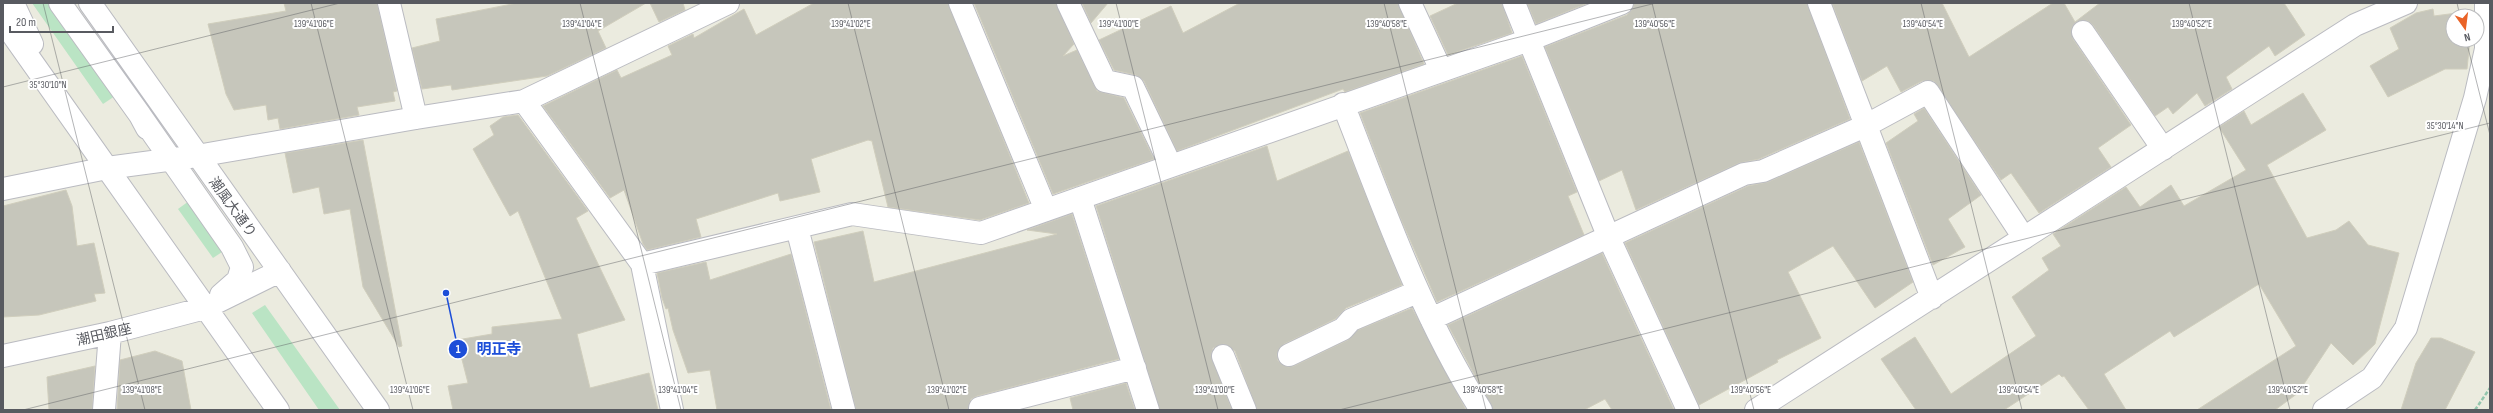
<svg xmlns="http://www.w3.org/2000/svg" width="2493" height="413" font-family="'Sofia Sans Condensed','Noto Sans JP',sans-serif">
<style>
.green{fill:#bae4c4}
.building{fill:#c6c6bb;stroke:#d0cebd}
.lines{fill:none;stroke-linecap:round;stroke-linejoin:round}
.minor-casing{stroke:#babbc1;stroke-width:24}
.path{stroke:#93c5ad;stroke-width:2.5;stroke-dasharray:4 2;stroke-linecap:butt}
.minor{stroke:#fff;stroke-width:22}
.ticks{fill:none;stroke:#585a60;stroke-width:1;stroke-opacity:0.45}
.labels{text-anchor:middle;stroke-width:4;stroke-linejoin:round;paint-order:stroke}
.street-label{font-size:14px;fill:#585a60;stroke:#fff}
.ticks-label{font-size:10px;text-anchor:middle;fill:#585a60;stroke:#fff;stroke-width:4;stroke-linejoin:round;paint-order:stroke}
.leader{fill:none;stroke:#1d4ed8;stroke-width:1.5}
.callout-dot{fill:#1d4ed8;stroke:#fff;stroke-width:1.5}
.mark-label{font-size:12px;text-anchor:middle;font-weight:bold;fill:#fff}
.callout-label{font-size:15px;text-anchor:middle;font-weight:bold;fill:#1d4ed8;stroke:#fff;stroke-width:4;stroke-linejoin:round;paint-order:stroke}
</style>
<rect width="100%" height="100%" fill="#ebebdf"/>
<path class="green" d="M32 3H48L115 96 103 104Z
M189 201 225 250 213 258 178 209Z
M265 305 340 410H319L252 313Z"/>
<path class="building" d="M284 3H377L397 91 393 92 395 101 357 107 359 115 280 129 278 118 268 120 266 105 234 110 226 94 208 24 286 11Z
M517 3H646L598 31 606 48 547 76 452 90 451 85 422 89 412 48 440 41 436 19Z
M650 3H683L685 10 659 22Z
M814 3H948L1029 203 980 220 888 207 872 141 868 140 811 159 820 192 780 201 778 193 696 219 701 237 647 250 643 244 624 190 610 198 543 106 617 70 621 78 672 55 668 46 693 34 694 38 744 9 756 35Z
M974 3H1056L1074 44 1063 56 1077 50 1097 91 1124 98 1154 159 1053 194Z
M1082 3H1108L1091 23Z
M1240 3H1398L1424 64 1345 92 1343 89 1177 151 1144 81 1136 75 1114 70 1099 40 1171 6 1183 33Z
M1458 3H1502L1512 33 1448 55 1430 16Z
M1527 3H1588L1536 24Z
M1634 3H1807L1850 119 1759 159 1739 163 1636 210 1622 170 1599 181 1545 47 1627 15 1632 10Z
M1832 3H1942L1969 57 2053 3H2064L2075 22 2100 3H2284L2305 35 2275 56 2269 46 2226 77 2232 89 2205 106 2197 93 2173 114 2168 107 2155 116 2093 25 2088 21 2076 22 2072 27 2073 39 2131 125 2098 148 2111 167 2039 213 2011 173 2001 180 1934 81H1922L1901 92 1887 66 1862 81Z
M2433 9 2434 16 2472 11V16H2453V40H2470L2467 69H2445L2388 97 2370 66 2399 49 2390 28 2416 13Z
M1522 56 1577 192 1568 196 1584 235 1437 302 1400 217 1360 113Z
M2303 93 2326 130 2267 165 2307 238 2336 230 2349 221 2368 245 2399 253 2375 344 2353 365 2331 343 2298 393 2275 410H2197L2296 346 2259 284 2174 337 2170 331 2104 374 2126 410H2089L2064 376 2062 377 2059 374 2004 410H1916L1881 359 1915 337 1951 394 2036 336 2012 297 2049 270 2042 258 2061 246 2053 234 2126 187 2140 207 2171 185 2184 206 2246 170 2219 127 2244 111 2251 125Z
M1924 108 1981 195 1948 219 1965 247 1933 265 1886 143 1918 121 1914 114Z
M518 115 588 211 576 218 625 320 577 334 590 388 649 373 658 410H453L448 386 468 383 457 340 492 334V327L562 319 518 211 510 216 473 149 494 135 490 126 503 117Z
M363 140 402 346 399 347 363 287 350 209 324 214 319 187 293 193 285 153Z
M1859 142 1913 282 1875 308 1833 246 1788 272 1821 338 1777 360 1778 362 1699 405 1625 243 1748 186 1768 182Z
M1267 146 1277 181 1348 151 1402 285 1346 308 1335 319 1284 344 1277 354 1278 361 1288 367 1294 366 1348 340 1358 330 1412 308 1466 410H1257L1235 351 1224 344 1213 348 1211 355 1232 410H1160L1096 206Z
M66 190 72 206 77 246 94 243 105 293 94 294 96 301 39 315 3 317V206Z
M1072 214 1119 359 977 396 971 399 968 410H856L814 242 863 231 874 282 1057 234 1027 230Z
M1602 253 1674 410H1612L1605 399 1584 410H1493L1448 325Z
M791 254 831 410H717L710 370 688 373 673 330 668 308 666 309 662 298 657 273 706 262 710 280Z
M2431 338H2441L2475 352 2445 410H2401L2416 363Z
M155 351 182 361 191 410H117L120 360Z
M95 366 92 410H49L47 377Z
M1126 383 1135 410H1073L1070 398Z"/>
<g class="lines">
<defs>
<path id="minor" d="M13 3 32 44
M60 3 140 115 147 128
M90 3 378 410
M389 3 416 118
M960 3 1046 210
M1068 3 1105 81 1133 87 1171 166
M1410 3 1441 70
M1514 3 1609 238 1688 410
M1819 3 1932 298
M3 21 278 410
M2083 32 2163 149
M524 101 642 264 672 410
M1343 104C1384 209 1421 315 1481 410
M140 115 232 247 242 267 238 280 221 295
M3 189 107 168 197 156 416 118 524 101 728 3
M1080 198 1148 410
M797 228 844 410
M642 264 852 214 981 233 1529 40 1622 3
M1431 319 1744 174 1763 171 1865 126 1928 92 2024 238
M1289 355 1343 329 1351 320 1417 292
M3 356 110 333 205 308 280 271
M1223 356 1245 410
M980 408 1135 368
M104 410 110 333
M1756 410 2355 25 2406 3
M2324 410 2372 378 2406 328 2475 98 2486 49V3"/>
</defs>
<use href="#minor" class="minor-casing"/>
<path class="path" d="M2475 410 2490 388"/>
<use href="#minor" class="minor"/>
</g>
<path class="ticks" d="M43 3 145 410M311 3 413 410M580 3 681 410M848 3 949 410M1116 3 1218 410M1384 3 1486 410M1652 3 1754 410M1921 3 2022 410M2189 3 2290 410M2457 3 2460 16M2466 40 2490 135M3 87 340 3M23 410 1656 3M1339 410 2490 123"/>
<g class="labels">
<g class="street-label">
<text transform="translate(233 207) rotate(54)" y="5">潮風大通り</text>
<text transform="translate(104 334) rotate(-13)" y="5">潮田銀座</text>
</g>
</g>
<g class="ticks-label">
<text x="314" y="27">139°41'06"E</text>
<text x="582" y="27">139°41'04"E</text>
<text x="851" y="27">139°41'02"E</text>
<text x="1119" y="27">139°41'00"E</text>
<text x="1655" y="27">139°40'56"E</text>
<text x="1387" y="27">139°40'58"E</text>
<text x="1923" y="27">139°40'54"E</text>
<text x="2192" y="27">139°40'52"E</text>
<text x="48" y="88">35°30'10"N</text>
<text x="2445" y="129">35°30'14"N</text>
<text x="142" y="393">139°41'08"E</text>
<text x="410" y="393">139°41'06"E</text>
<text x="678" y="393">139°41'04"E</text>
<text x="947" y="393">139°41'02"E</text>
<text x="1215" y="393">139°41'00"E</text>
<text x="1483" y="393">139°40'58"E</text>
<text x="1751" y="393">139°40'56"E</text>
<text x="2019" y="393">139°40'54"E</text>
<text x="2288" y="393">139°40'52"E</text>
</g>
<path class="leader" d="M446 293L458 349"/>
<g class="callout-dot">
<circle cx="446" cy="293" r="4"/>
<circle cx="458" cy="349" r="10"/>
</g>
<g class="mark-label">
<text x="458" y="353">1</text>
</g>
<g class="callout-label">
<text x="499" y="354">明正寺</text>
</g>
<rect width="2493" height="413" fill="none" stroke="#585a60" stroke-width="8"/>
<g transform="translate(2465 28) rotate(166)"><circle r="19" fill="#ffffff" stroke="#bcbdbf"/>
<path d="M0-3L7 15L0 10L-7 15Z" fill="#ea6327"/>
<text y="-6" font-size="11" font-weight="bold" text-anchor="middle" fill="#585a60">N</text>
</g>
<path d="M10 26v6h103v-6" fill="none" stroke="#585a60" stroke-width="2"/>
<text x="16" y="26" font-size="12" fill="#585a60" stroke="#ffffff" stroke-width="3" paint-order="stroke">20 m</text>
</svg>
